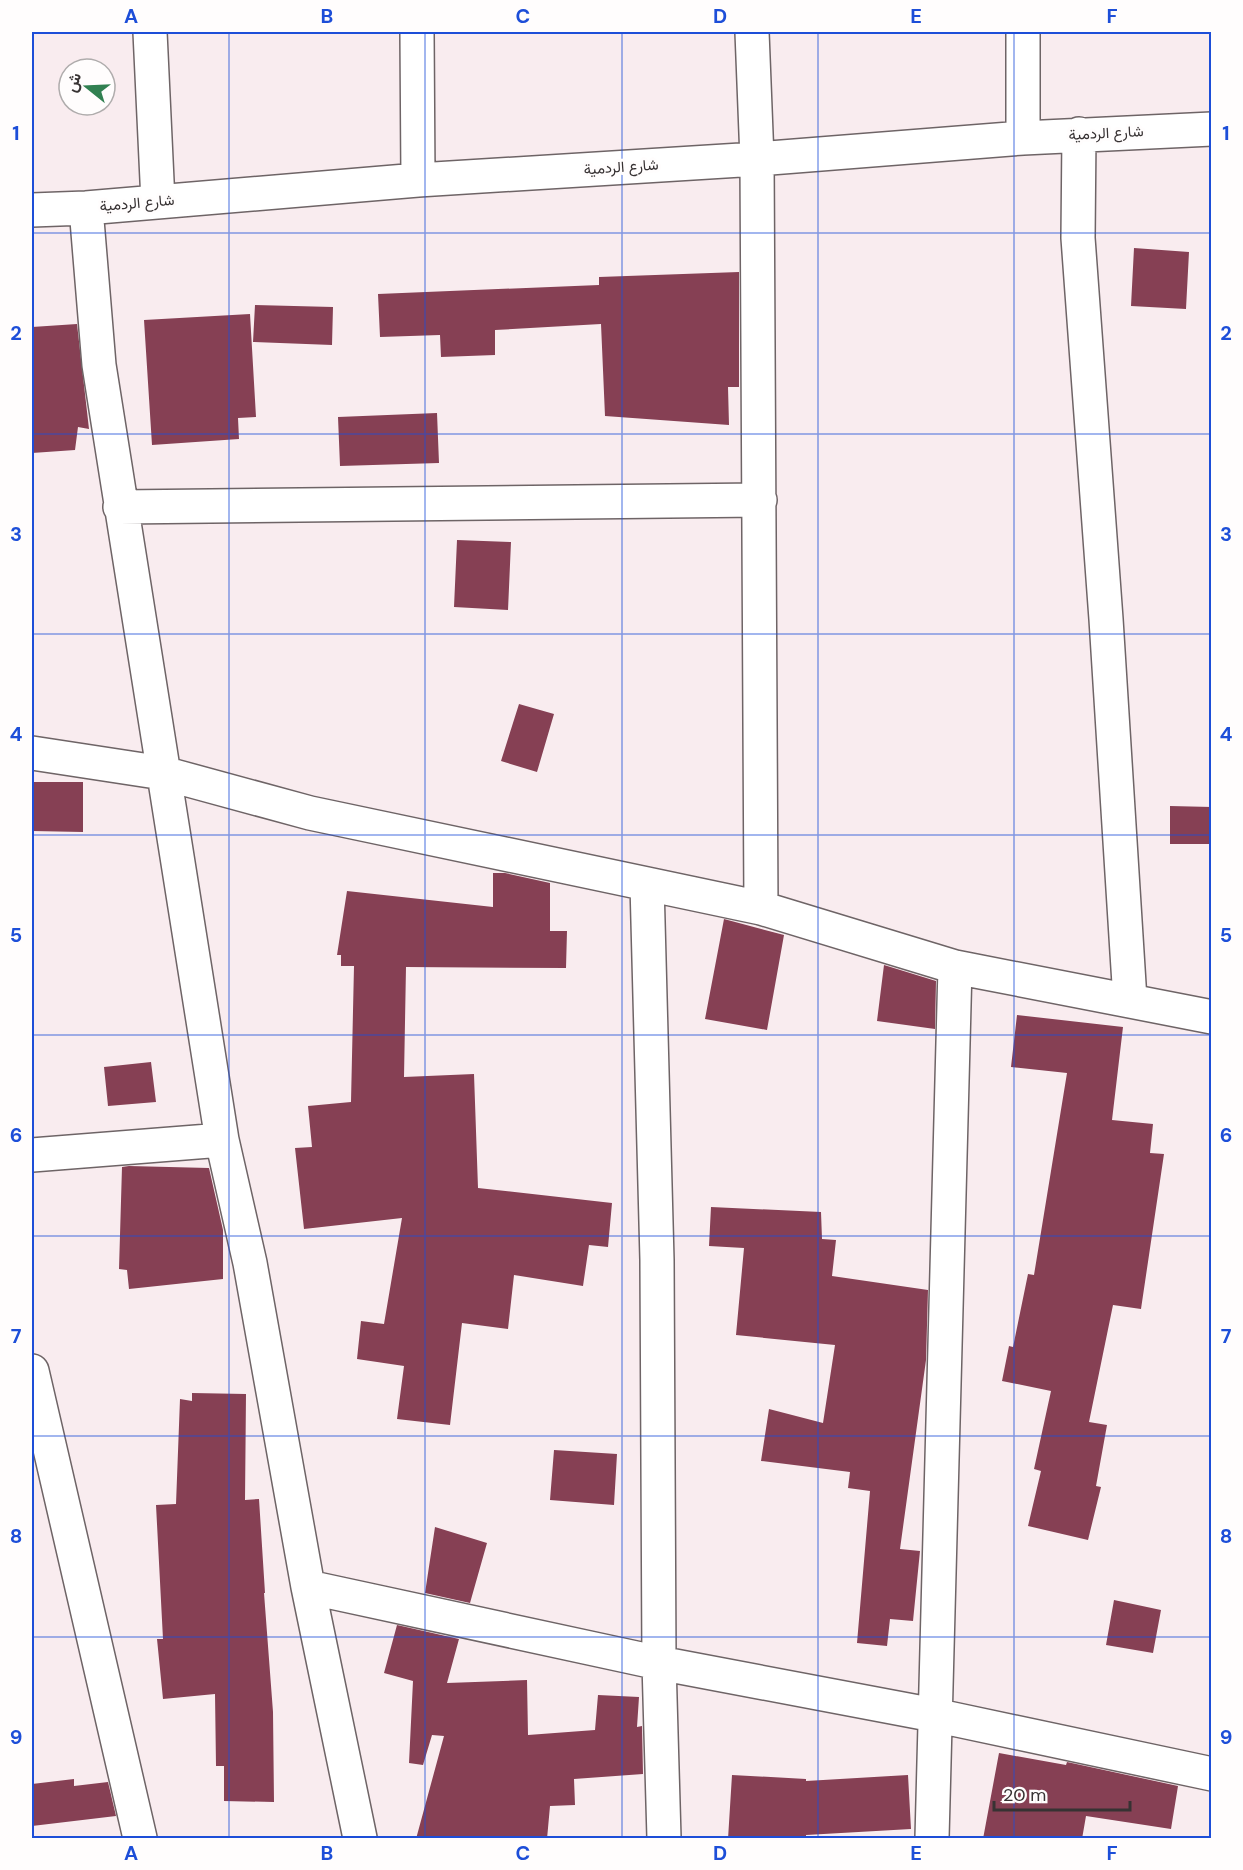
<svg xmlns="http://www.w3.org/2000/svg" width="1243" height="1870" font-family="'DM Sans',Vazirmatn,sans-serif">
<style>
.building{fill:#864054}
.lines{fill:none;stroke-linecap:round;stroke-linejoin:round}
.street-casing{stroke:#6e6466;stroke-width:36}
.street{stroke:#fff;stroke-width:33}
.grid{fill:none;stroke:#1d4ed8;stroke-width:1.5;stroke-opacity:0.55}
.labels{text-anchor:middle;stroke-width:6;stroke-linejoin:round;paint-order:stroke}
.street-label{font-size:15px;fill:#373233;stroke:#fffdfd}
.neatline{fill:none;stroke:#1d4ed8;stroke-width:2}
.grid-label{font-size:20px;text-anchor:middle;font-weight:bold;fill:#1d4ed8}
</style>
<rect width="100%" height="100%" fill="#f9ecef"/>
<path class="building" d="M1134 248 1189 252 1186 309 1131 306Z
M739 272V387H728L729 425 605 416 601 324 495 330V355L441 357 440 335 380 337 378 294 599 285V277Z
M255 305 333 307 332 345 253 342Z
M250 314 256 417 238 418 239 439 152 445 144 320Z
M77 324 89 429 78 427 75 450 32 453V327Z
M437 413 439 463 340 466 338 417Z
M457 540 511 542 508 610 454 607Z
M519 704 554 714 537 772 501 761Z
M32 782H83V832L32 831Z
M1170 806 1212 807V844H1170Z
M493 873H505L550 883V931H567L566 968 406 967 404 1077 474 1074 478 1188 612 1203 608 1247 589 1245 583 1286 514 1275 508 1329 462 1323 450 1425 397 1419 404 1366 357 1359 361 1321 384 1324 402 1218 304 1229 295 1148 312 1147 308 1106 351 1102 354 966H341V955H337L347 891 493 907Z
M724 919 784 935 767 1030 705 1019Z
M884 965 936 981 935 1029 877 1021Z
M1017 1015 1123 1027 1112 1120 1153 1124 1150 1153 1164 1154 1141 1309 1113 1305 1089 1422 1107 1425 1096 1486 1101 1487 1088 1540 1028 1526 1041 1471 1034 1469 1051 1391 1002 1381 1009 1346 1013 1347 1028 1274 1034 1275 1067 1073 1011 1067Z
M151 1062 156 1102 108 1106 104 1067Z
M129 1166 209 1168 223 1230V1279L129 1289 127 1270 119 1269 122 1167Z
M711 1207 821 1212 822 1239 836 1240 832 1276 928 1290 926 1360 900 1549 920 1551 913 1621 890 1619 887 1646 857 1643 870 1491 848 1488 850 1472 761 1461 769 1409 823 1423 835 1345 736 1335 744 1248 709 1246Z
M192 1393 246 1394 245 1500 259 1499 265 1593H264L273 1712 274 1802 224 1801V1766H216L215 1694 163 1699 157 1639H163L156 1505 176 1504 180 1399 192 1401Z
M554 1450 617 1454 614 1505 550 1500Z
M435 1527 487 1543 470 1603 425 1593Z
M1114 1600 1161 1610 1153 1653 1106 1645Z
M397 1625 459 1639 447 1683 527 1680 528 1735 595 1730 598 1695 639 1697 637 1727 642 1726 643 1774 574 1779 575 1805 550 1806 547 1839H416L444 1736 432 1735 423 1765 409 1763 413 1681 384 1673Z
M999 1753 1066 1765 1067 1762 1178 1786 1171 1829 1086 1816 1082 1839H983Z
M732 1775 806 1779V1781L908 1775 911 1829 806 1835V1839H728Z
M74 1779V1786L108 1782 116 1816 32 1826V1784Z"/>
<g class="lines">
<defs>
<path id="street" d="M150 32 158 202
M417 32 418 180
M752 32 757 159 761 908
M1079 134 1078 238 1106 619 1130 1000
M1023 138V32
M86 208 99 365 222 1140 250 1263 308 1587 360 1838
M32 210 86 208 418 180 757 159 1023 138 1212 129
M120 507 760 500
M32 753 163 773 310 813 761 908 955 967 1212 1017
M647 884 657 1260 659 1663 664 1838
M32 1155 222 1140
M32 1371 140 1838
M308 1587 659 1663 934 1715 1212 1774
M932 1838 955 967"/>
</defs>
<use href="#street" class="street-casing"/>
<use href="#street" class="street"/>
</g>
<path class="grid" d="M229 32V1838M425 32V1838M622 32V1838M818 32V1838M1014 32V1838M32 233H1212M32 434H1212M32 634H1212M32 835H1212M32 1035H1212M32 1236H1212M32 1436H1212M32 1637H1212"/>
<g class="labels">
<g class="street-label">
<text transform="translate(1106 133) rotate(-3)" y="5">شارع الردمية</text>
<text transform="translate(621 167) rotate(-4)" y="5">شارع الردمية</text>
<text transform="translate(137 203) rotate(-5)" y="5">شارع الردمية</text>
</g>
</g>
<rect width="1243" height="1870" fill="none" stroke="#fffdfd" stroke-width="66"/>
<g transform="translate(87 87) rotate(288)"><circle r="28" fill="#fffdfd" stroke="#afacac" stroke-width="1.5"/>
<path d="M0-4.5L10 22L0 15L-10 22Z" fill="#318051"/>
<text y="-9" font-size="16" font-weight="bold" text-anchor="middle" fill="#373233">ش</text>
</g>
<path d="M994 1801v9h136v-9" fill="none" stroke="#373233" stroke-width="3"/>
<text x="1003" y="1801" font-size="18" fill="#373233" stroke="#fffdfd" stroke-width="4.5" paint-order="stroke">20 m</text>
<rect x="33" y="33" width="1177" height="1804" class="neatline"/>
<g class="grid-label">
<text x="131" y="23">A</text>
<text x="327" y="23">B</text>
<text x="523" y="23">C</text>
<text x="720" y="23">D</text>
<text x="916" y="23">E</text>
<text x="1112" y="23">F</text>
<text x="16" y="140">1</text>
<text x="1226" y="140">1</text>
<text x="16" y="340">2</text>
<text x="1226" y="340">2</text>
<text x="16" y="541">3</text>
<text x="1226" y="541">3</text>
<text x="16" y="741">4</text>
<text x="1226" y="741">4</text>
<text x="16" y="942">5</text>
<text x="1226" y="942">5</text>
<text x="16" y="1142">6</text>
<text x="1226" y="1142">6</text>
<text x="16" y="1343">7</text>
<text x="1226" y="1343">7</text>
<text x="16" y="1543">8</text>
<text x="1226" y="1543">8</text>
<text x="16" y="1744">9</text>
<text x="1226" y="1744">9</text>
<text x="131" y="1860">A</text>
<text x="327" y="1860">B</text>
<text x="523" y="1860">C</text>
<text x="720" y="1860">D</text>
<text x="916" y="1860">E</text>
<text x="1112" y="1860">F</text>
</g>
</svg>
